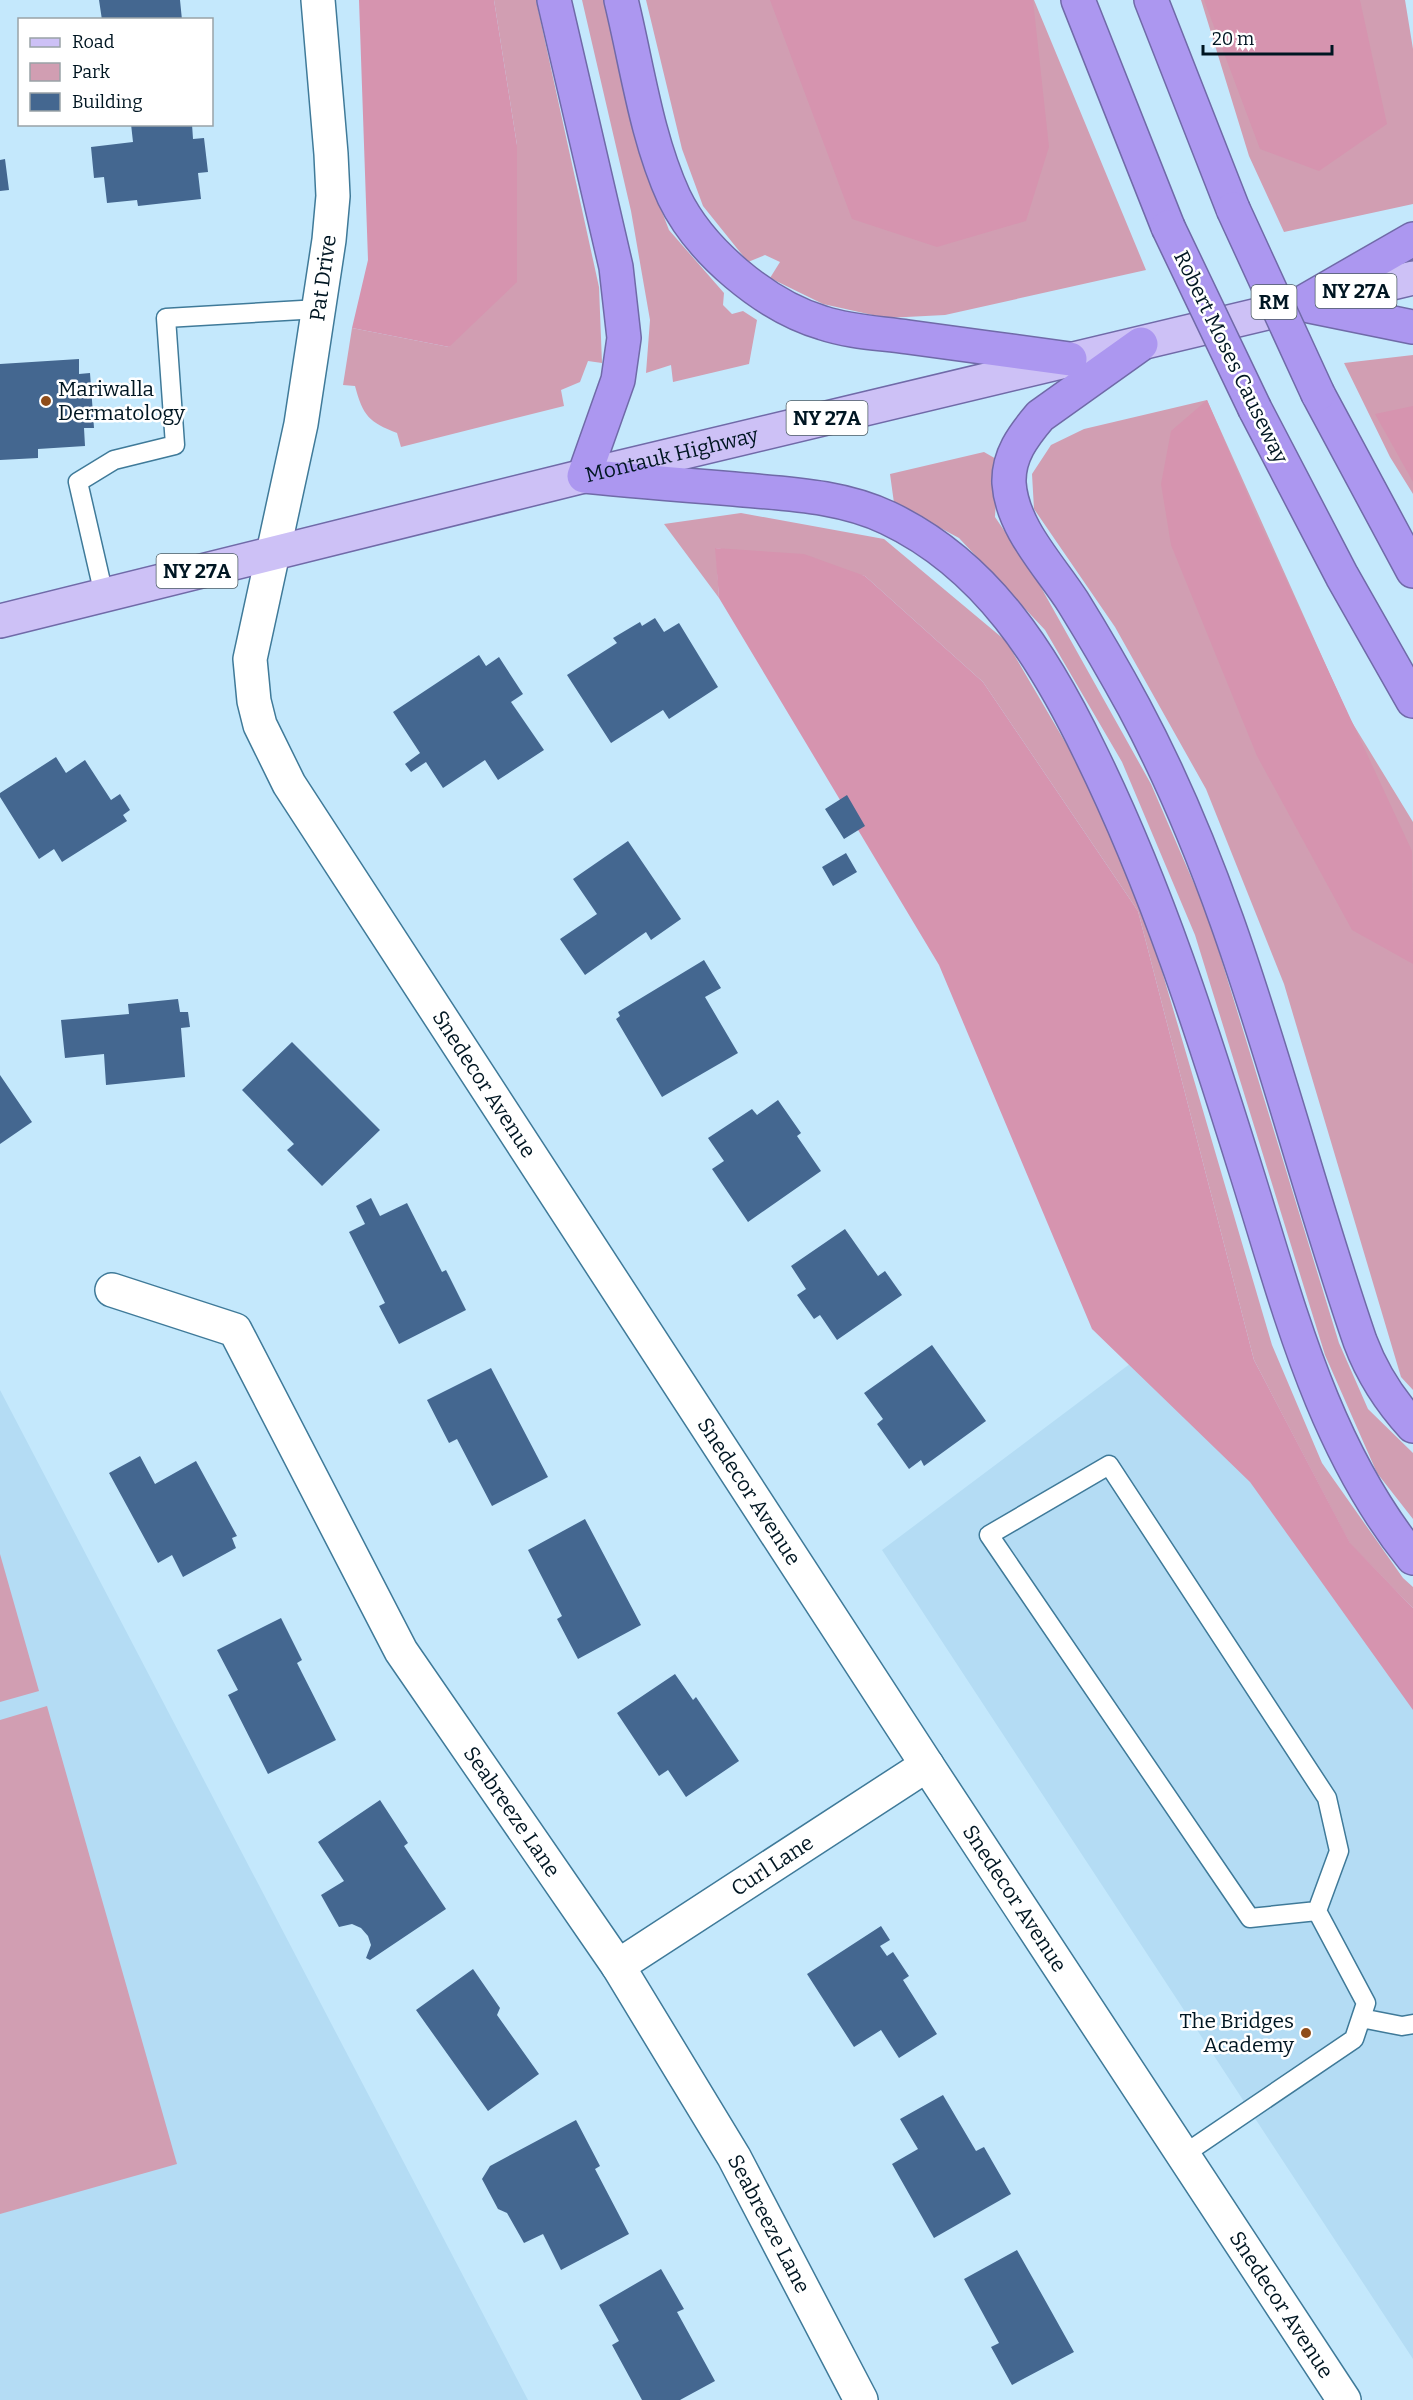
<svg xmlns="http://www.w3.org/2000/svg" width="1413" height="2400" font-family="Bitter,serif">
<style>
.built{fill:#b4dcf4}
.green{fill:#d19eb2}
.forest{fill:#d694af}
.building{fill:#446790}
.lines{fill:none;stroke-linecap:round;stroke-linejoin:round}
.service-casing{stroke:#3f7a99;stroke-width:21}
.minor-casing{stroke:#3f7a99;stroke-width:36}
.primary-casing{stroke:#706aa8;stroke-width:36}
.motorway-casing{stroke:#706aa8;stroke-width:36}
.service{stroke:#fff;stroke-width:18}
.minor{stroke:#fff;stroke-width:33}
.primary{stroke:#cdc1f6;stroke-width:33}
.motorway{stroke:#ac97f0;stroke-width:33}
.motorway-bridge-casing{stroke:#706aa8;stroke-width:36;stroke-linecap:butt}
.motorway-bridge{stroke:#ac97f0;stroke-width:33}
.poi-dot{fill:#8f4d1a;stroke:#fff;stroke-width:2}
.labels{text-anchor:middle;stroke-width:5;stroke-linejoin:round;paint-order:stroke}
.shield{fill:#fff;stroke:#4c5c64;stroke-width:1.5}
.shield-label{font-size:20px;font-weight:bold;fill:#001622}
.street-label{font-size:21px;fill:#001622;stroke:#fff}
.poi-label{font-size:21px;fill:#001622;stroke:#fff;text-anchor:start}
</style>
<rect width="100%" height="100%" fill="#c4e8fc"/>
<path class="built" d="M1171 1333 1413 1706V2359L882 1550Z
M0 1390 528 2400H0Z"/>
<path class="green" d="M494 0H536L599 287 602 363 588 361 580 382 561 390 564 406 401 447 397 433C369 422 363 416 355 386L343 385 352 328 449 347 517 145Z
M582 0H604L641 157 669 230 724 293 723 305 732 314 743 311 757 320 749 364 673 382 671 365 646 373 650 320 631 211Z
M646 0H1034L1146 270 945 315 886 318 823 304 770 278 780 262 765 255 748 262 703 206 682 149Z
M1201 0H1405L1413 49V204L1284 232 1249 156Z
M1413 355V494L1390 457 1344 363Z
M1207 400 1350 719 1413 822V1390L1401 1377 1284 984 1206 789 1115 627 1034 509 1032 474 1051 445 1084 429Z
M984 452 998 460 995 517 1033 573 1151 784 1208 916 1339 1343 1368 1409 1413 1453V1519L1377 1473 1325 1355 1195 935 1122 762 1045 630 959 538 894 503 890 474Z
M741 513 884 539 1006 641 1078 764 1141 900 1272 1345 1322 1463 1403 1578 1413 1587V1608L1350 1544 1254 1360 1138 911 983 682 865 576 716 548 719 598 664 524Z
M0 1554 39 1691 0 1702Z
M47 1706 177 2164 0 2214V1720Z"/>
<path class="forest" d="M359 0H494L517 145V282L449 347 352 328 368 260Z
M770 0H1033L1049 147 1026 221 937 247 852 219Z
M1204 0H1360L1387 124 1319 171 1260 149Z
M1207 400 1257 517 1412 851 1413 964 1352 930 1257 756 1171 545 1161 484 1171 431Z
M1413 406V482L1375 414Z
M715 548 804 554 865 576 983 682 1138 911 1254 1360 1350 1543 1413 1608V1710L1250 1482 1092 1329 939 965 719 598Z"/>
<path class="building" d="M99 0H180L182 20H102Z
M131 124H192L193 139 204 138 208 172 198 173 201 199 138 206 137 200 107 203 104 177 94 178 91 147 133 142Z
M5 159 9 190 0 191V160Z
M79 359V374L90 373 94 428H84L85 446 38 449V458L0 460V364Z
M655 618 664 632 679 623 718 687 669 719 663 710 611 743 567 675 617 643 613 638 640 622 642 626Z
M479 655 486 666 499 657 523 694 511 702 544 750 498 780 485 760 443 788 426 762 411 772 405 764 420 753 393 712Z
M56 757 66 773 85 760 111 800 120 794 130 810 123 815 127 821 62 862 54 849 39 859 0 797V793Z
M847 795 865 826 844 839 825 809Z
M628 841 681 919 651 940 646 932 585 975 560 939 597 914 573 879Z
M846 853 857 872 833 886 822 867Z
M704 960 721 988 705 997 738 1053 662 1097 616 1019 620 1016 618 1012Z
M178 999 180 1012H188L190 1027 181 1028 185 1077 106 1085 104 1054 65 1058 61 1020 129 1014 128 1004Z
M292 1042 380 1130 322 1186 287 1150 294 1144 242 1090Z
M0 1075 32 1122 0 1144Z
M778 1100 801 1133 797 1136 821 1171 748 1222 712 1169 724 1161 708 1138 752 1109 757 1115Z
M371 1198 380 1216 407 1203 442 1272 446 1270 466 1310 399 1344 379 1306 385 1303 349 1232 365 1224 356 1206Z
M845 1229 878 1276 885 1271 902 1295 837 1340 820 1315 814 1319 797 1295 806 1289 791 1266Z
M932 1345 986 1421 924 1466 921 1460 909 1469 877 1424 883 1419 864 1393Z
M491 1368 548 1477 492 1506 457 1439 449 1443 427 1400Z
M140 1456 155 1484 196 1461 237 1536 232 1538 236 1548 183 1577 172 1555 158 1563 109 1473Z
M585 1519 641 1625 578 1659 557 1619 562 1616 528 1550Z
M281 1618 302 1660 297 1663 336 1740 268 1774 228 1695 238 1690 217 1650Z
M675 1674 693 1700 696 1697 739 1761 686 1797 668 1770 659 1776 617 1713Z
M380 1800 408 1843 404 1846 446 1909 370 1960 366 1958 371 1945 368 1936 361 1928 352 1924 339 1927 321 1895 344 1881 318 1842Z
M881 1926 890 1940 880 1946 887 1956 893 1952 909 1976 903 1980 937 2034 899 2058 881 2030 854 2047 807 1974Z
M473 1969 500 2008 497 2015 539 2074 488 2111 416 2010Z
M943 2095 976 2151 984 2147 1011 2194 934 2238 892 2164 918 2149 900 2119Z
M576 2120 600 2166 595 2169 629 2234 561 2270 543 2234 524 2243 507 2213 498 2209 482 2179 490 2166Z
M1017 2250 1074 2352 1012 2385 991 2347 999 2343 964 2279Z
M661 2269 684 2309 677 2312 715 2381 680 2400H642L612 2345 619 2341 599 2305Z"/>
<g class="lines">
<defs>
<path id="service" d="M104 595 78 482 114 460 175 445 166 318 319 309
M1361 2018 1402 2026 1413 2024
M1183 2155 1354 2039 1366 2003 1317 1911 1339 1851 1327 1798 1109 1465 989 1535 1250 1918 1317 1911"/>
<g id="minor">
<path id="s1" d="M318 0 331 154 333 196 329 240 301 424 250 659 254 701 260 725 289 784 927 1765 1344 2400"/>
<path id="s2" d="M112 1290 235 1330 401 1651 618 1966 734 2157 861 2400"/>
<path id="s3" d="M618 1966 927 1765"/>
</g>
<g id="primary">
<path id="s4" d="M0 621 584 476 1413 278"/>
</g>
<path id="motorway" d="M554 0 616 267 624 338 618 380 584 476C634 481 684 485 734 489 785 494 840 495 888 518 987 565 1044 657 1090 752 1157 888 1202 1030 1247 1174 1289 1308 1323 1447 1413 1558
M621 0C637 65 646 136 674 197 700 251 765 306 823 323 850 332 880 333 908 337 962 344 1016 352 1070 359
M1078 0 1168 227
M1151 0 1233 209
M1300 304 1413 239
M1300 304 1413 327
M1141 344 1040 416C1023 436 1008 456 1009 483 1012 528 1050 566 1073 602 1094 636 1115 672 1134 707 1241 906 1287 1129 1360 1341 1372 1373 1389 1400 1413 1426
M1318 394 1413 571
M1255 409 1342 576 1413 701"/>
</defs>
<use href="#service" class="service-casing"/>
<use href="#minor" class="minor-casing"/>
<use href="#primary" class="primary-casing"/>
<use href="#motorway" class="motorway-casing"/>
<use href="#service" class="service"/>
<use href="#minor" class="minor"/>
<use href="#primary" class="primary"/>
<use href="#motorway" class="motorway"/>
<defs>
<path id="motorway-bridge" d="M1233 209 1318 394
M1168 227 1255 409"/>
</defs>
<use href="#motorway-bridge" class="motorway-bridge-casing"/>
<use href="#motorway-bridge" class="motorway-bridge"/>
</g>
<g class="poi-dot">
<circle cx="46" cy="401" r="6"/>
<circle cx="1306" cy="2033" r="6"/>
</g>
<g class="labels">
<g class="shield">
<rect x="1315.5" y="274" width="81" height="34" rx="4.5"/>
<rect x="1251.5" y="285" width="45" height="34" rx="4.5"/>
<rect x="786.5" y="401" width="81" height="34" rx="4.5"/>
<rect x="156.5" y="554" width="81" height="34" rx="4.5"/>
</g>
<g class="shield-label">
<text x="1356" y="298">NY 27A</text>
<text x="1274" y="309">RM</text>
<text x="827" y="425">NY 27A</text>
<text x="197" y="578">NY 27A</text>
</g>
<g class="street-label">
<text transform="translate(323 278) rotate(-82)" y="7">Pat Drive</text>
<text transform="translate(1231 357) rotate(64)" y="7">Robert Moses Causeway</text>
<text dy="7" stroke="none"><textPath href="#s4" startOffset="692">Montauk Highway</textPath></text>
<text dy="7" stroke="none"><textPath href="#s1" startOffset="1158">Snedecor Avenue</textPath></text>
<text dy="7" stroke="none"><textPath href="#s1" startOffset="1644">Snedecor Avenue</textPath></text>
<text dy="7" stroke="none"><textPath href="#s2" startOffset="686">Seabreeze Lane</textPath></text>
<text dy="7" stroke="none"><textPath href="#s3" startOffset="184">Curl Lane</textPath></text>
<text dy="7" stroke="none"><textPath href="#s1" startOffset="2130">Snedecor Avenue</textPath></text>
<text dy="7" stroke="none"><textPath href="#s2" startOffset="1172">Seabreeze Lane</textPath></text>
<text dy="7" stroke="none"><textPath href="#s1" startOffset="2616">Snedecor Avenue</textPath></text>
</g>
<g class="poi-label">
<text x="58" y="396">Mariwalla<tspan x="58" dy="24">Dermatology</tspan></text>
<text x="1294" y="2028" text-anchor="end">The Bridges<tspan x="1294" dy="24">Academy</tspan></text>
</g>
</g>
<rect x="18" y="18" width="195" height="108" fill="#ffffff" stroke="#99a2a7" stroke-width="1.5"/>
<rect x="30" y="38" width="30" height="9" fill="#cdc1f6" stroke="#99a2a7" stroke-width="1.5"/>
<text x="72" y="48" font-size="18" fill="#001622">Road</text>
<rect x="30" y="63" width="30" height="18" fill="#d19eb2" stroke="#99a2a7" stroke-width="1.5"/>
<text x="72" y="78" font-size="18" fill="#001622">Park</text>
<rect x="30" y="93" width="30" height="18" fill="#446790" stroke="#99a2a7" stroke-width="1.5"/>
<text x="72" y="108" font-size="18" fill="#001622">Building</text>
<path d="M1203 45v9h129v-9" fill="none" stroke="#001622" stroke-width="3"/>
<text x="1212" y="45" font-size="18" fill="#001622" stroke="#ffffff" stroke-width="4.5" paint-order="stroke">20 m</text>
</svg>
